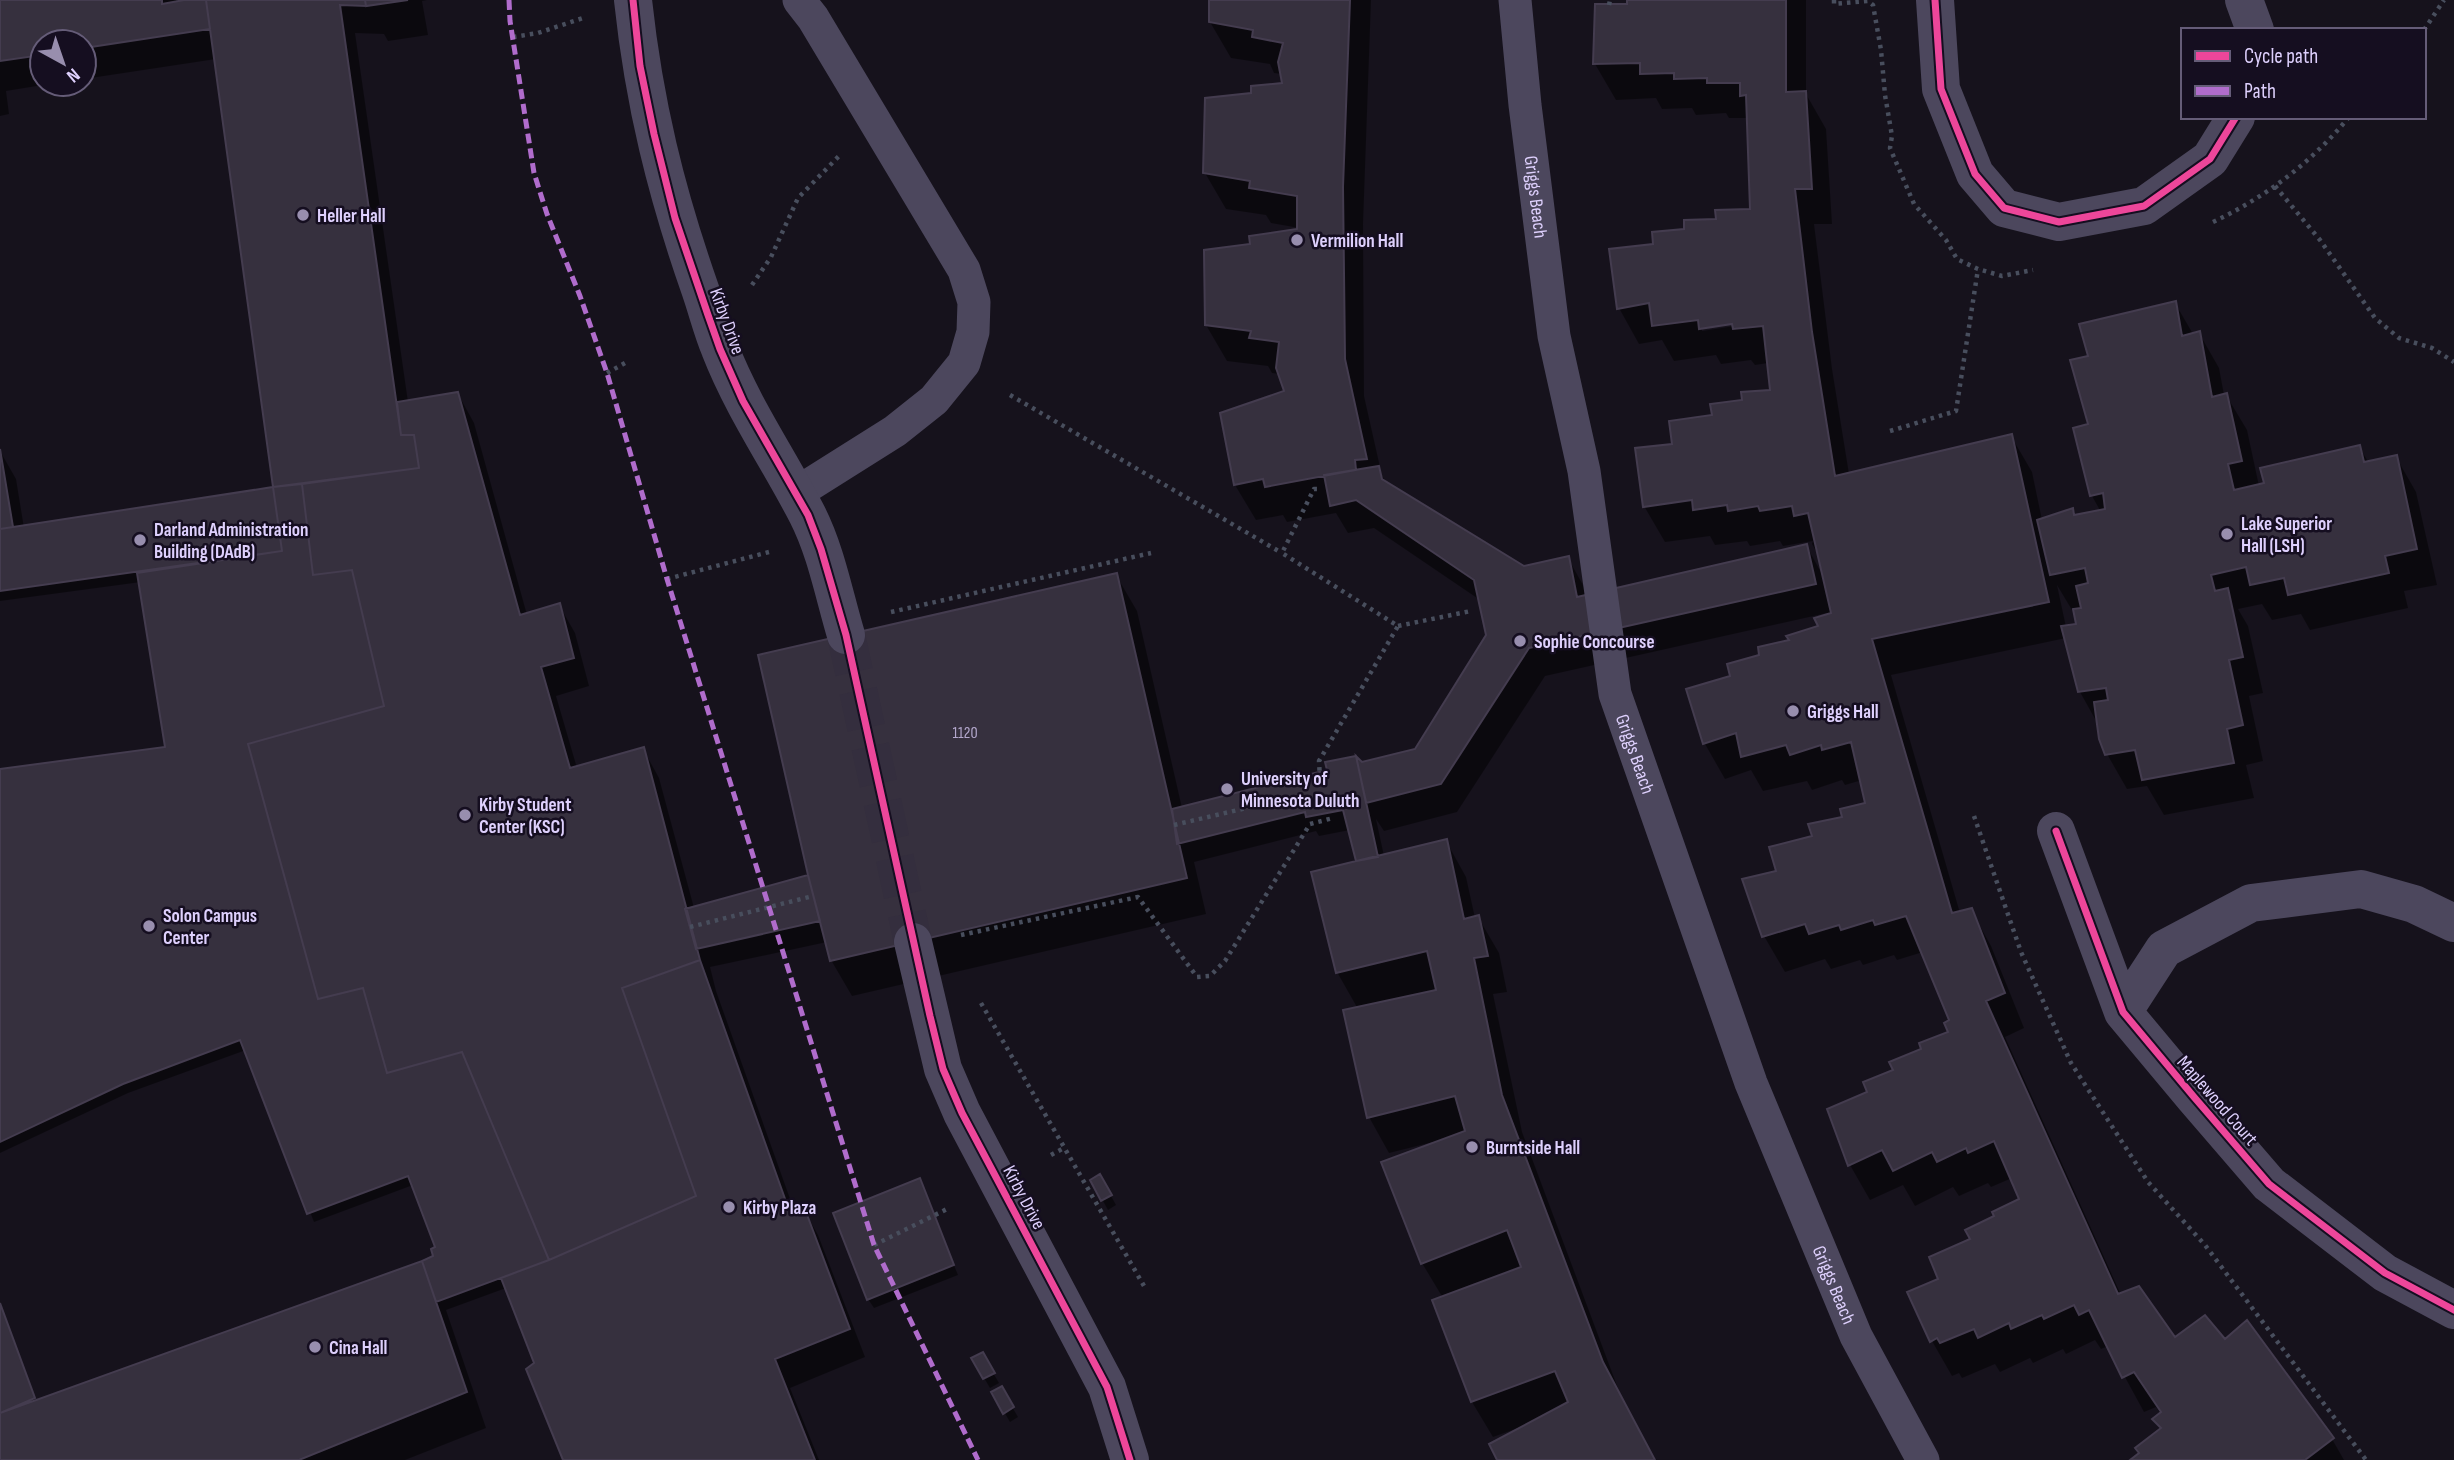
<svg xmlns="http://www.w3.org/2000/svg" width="2454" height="1460" font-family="'Sofia Sans Condensed',sans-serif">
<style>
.shadow{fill:#0007;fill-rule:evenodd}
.building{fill:#36303e;stroke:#443c4f;stroke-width:2}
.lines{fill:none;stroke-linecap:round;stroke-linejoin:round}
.minor-tunnel{stroke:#342e3e;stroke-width:38;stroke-dasharray:38 19;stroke-linecap:butt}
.path{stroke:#484e5d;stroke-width:4.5;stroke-dasharray:3.5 5;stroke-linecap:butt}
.service{stroke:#4c475d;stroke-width:33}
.minor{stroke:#4c475d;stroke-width:38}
.path-bridge{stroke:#484e5d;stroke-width:4.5;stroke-dasharray:3.5 5;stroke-linecap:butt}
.quiet{stroke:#b06ccc;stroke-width:5;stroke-dasharray:10 5;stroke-linecap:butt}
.cycleway-casing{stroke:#150e20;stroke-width:11}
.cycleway{stroke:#ed469a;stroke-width:7}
.poi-dot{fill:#988eae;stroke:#150e20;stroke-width:2.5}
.labels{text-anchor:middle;stroke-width:5;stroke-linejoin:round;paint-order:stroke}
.number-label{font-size:16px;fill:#b4a8cd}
.street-label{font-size:19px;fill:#ded0fd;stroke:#150e20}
.poi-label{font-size:19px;font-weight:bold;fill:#ded0fd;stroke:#150e20;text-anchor:start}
</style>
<rect width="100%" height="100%" fill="#16121c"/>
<path class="shadow" d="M0 0H176V3L196 0H427L422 1 428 35 388 41 384 34 355 33 408 402 458 394 474 423 527 615 559 605 575 633 589 686 556 696 577 768 643 749 659 778 694 908 810 876 1116 575 1137 611 1182 808 1417 751 1488 635 1480 600 1374 528 1348 533 1336 513 1287 522 1283 515 1256 520 1235 485 1286 393 1280 374 1272 373 1268 366 1227 361 1206 325 1251 245 1305 229 1271 223 1266 215 1226 209 1205 173 1253 94 1284 84 1282 74 1274 73 1270 64 1231 58 1210 22 1211 0H1371L1363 224 1364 396 1382 476 1387 483 1524 568 1568 558 1584 587 1586 597 1806 545 1823 576 1818 550 1816 551 1812 544 1813 541 1783 546 1780 541 1750 546 1747 541 1715 545 1710 536 1665 542 1644 506 1673 445 1714 416 1744 401 1772 392 1768 363 1755 365 1751 360 1721 364 1716 355 1674 361 1662 340 1639 344 1619 308 1655 245 1686 231 1752 211 1749 118H1729L1726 113 1696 115 1692 108 1662 109 1656 98 1616 100 1595 64 1597 6H1629V0H1806V94L1826 129 1832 224H1814L1832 369 1849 474 2011 436 2032 472 2042 520 2072 511 2075 516 2101 512 2092 496 2075 429 2091 425 2090 358 2175 303 2193 334 2199 333 2219 368 2224 395H2226L2247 430 2259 486 2359 447 2369 463 2396 457 2416 492 2437 585 2404 591 2408 608 2310 630 2301 614 2272 620 2262 604 2238 609 2248 626 2263 693 2249 696 2263 761 2246 765 2254 798 2164 815 2147 786 2127 789 2107 754 2099 726 2080 692 2066 638 1891 675 1960 913 1971 910 1991 946 2024 1028 2005 1037 2121 1295 2175 1339 2225 1341 2332 1439 2344 1460H2133L2161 1430 2154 1419 2161 1414 2156 1407 2144 1412 2108 1346 2101 1349 2095 1340 2066 1354 2063 1349 2033 1363 2030 1358 2000 1372 1995 1364 1962 1378 1959 1373 1952 1376 1932 1341 1940 1280 1972 1240 1997 1217 2022 1200 2012 1178 1991 1187 1988 1183 1959 1196 1953 1187 1915 1206 1903 1185 1870 1200 1850 1165 1869 1093 1895 1070 1950 1033 1951 1021 1923 952 1897 960 1894 955 1863 965 1860 960 1831 969 1825 959 1785 972 1764 936 1778 872 1814 837 1867 804 1862 780 1845 785 1842 780 1812 790 1807 781 1763 791 1751 770 1725 779 1705 744 1688 690 1732 677 1761 657 1820 627 1828 616 1827 613 1545 676 1457 812 1384 831 1376 819 1384 856 1446 841 1466 877 1475 918 1478 917 1499 953 1507 992 1493 994 1522 1132 1622 1399 1654 1460H1499L1519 1430 1518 1428 1493 1437 1472 1402 1435 1301 1443 1298 1422 1263 1433 1142 1389 1153 1369 1117 1358 1009 1337 972 1359 862 1350 830 1319 836 1316 831 1194 862 1206 914 852 996 831 960 827 942 710 967 716 991 794 1210 802 1207 818 1235 865 1357 790 1388 819 1460H565L536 1364 506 1288 446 1310 486 1428 405 1460H0V1302L36 1400 422 1262 436 1257 437 1248 413 1185 314 1222 246 1050 128 1093 0 1153V771L167 749 141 582 0 601V451L16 479 24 528 275 487 216 59 84 79V42H42V84H49L6 91 9 114 0 116ZM1740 321 1741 325 1702 331V327ZM2057 585 2072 610H2074L2078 625 2066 627Z
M1100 1176 1116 1205 1108 1210 1092 1181Z
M919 1181 958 1275 874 1308 868 1299Z
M982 1354 999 1383 990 1388 973 1359Z
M1001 1388 1018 1417 1010 1422 993 1393Z"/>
<path class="building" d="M0 0H162V4L184 0H206L210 29 84 48V42H42V55L0 61Z
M206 0H365L366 6 340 5 401 435H414L419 468 273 487Z
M365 0H408L366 6Z
M1209 0H1350L1343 187 1345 359 1367 459 1355 460 1356 470 1265 487 1263 479 1234 485 1220 413 1284 391 1276 368 1279 342 1249 338 1251 331 1205 325 1204 250 1250 244 1249 236 1297 229V196L1249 188 1250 181 1203 173 1205 98 1251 93V86L1282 83 1278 62 1283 43 1252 37 1253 30 1209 22Z
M1627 0H1786V92L1806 91 1812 189H1795L1812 332 1835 476 2012 434 2049 602 1872 639 1952 913 1972 908 2005 993 1986 1001 2118 1294 2139 1286 2175 1337 2205 1315 2225 1339 2247 1320 2334 1438 2305 1460H2130L2139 1453 2135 1448 2161 1428 2152 1419 2161 1412 2134 1372 2122 1378 2089 1310 2079 1315 2074 1305 2044 1319 2042 1315 2011 1329 2009 1323 1978 1338 1974 1329 1940 1343 1937 1338 1930 1342 1907 1292 1938 1279 1929 1257 1970 1239 1965 1230 1994 1216 1992 1212 2019 1199 1994 1141 1968 1153 1966 1148 1937 1162 1932 1152 1893 1171 1882 1150 1848 1166 1827 1109 1867 1092 1863 1082 1893 1070 1889 1062 1921 1049 1919 1043 1948 1032 1944 1023 1949 1020 1906 916 1875 925 1873 920 1841 930 1839 925 1809 934 1805 924 1762 937 1742 879 1776 871 1769 847 1812 836 1808 824 1842 817 1840 809 1865 803 1851 742 1822 750 1821 745 1790 755 1786 745 1741 757 1736 733 1703 744 1686 689 1730 676 1727 664 1759 655 1758 647 1789 640 1786 636 1818 626 1814 618 1831 613 1808 513 1794 516 1792 506 1760 511 1758 506 1728 511 1727 505 1693 510 1692 500 1643 507 1635 448 1672 444 1669 421 1712 415 1710 404 1742 400 1741 392 1770 390 1763 326 1733 329 1732 324 1699 329 1698 320 1652 326 1649 303 1617 309 1609 249 1653 244 1652 232 1684 229V220L1716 219 1715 210 1750 209 1746 95 1740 96V83H1707V78L1674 79V73L1640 74V63L1593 64 1595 4H1627Z
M2176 301 2182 336 2200 331 2212 397 2227 393 2242 461 2228 464 2234 490 2264 483 2260 468 2360 445 2364 462 2397 455 2417 549 2385 556 2389 573 2288 595 2284 578 2250 585 2246 567 2211 575 2215 591 2228 588 2243 657 2229 660 2243 725 2227 729 2234 763 2142 780 2135 750 2105 755 2099 739 2094 702 2108 700 2106 688 2078 692 2061 626 2076 624 2073 609 2081 608 2076 586 2088 583 2085 568 2050 575 2037 520 2073 508 2074 515 2105 509 2103 493 2090 496 2073 428 2088 424 2070 360 2088 356 2079 324Z
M458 392 520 615 560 603 574 658 541 667 570 768 644 747 700 960 622 988 696 1196 549 1260 462 1052 387 1073 363 988 318 999 248 744 384 706 352 570 313 575 302 484 419 468 414 435H401L397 402Z
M0 449 13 527 0 529Z
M1379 466 1382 479 1524 566 1569 556 1577 597 1807 544 1816 584 1529 648 1441 784 1366 803 1356 756 1362 762 1415 749 1486 635 1474 580 1356 500 1330 506 1324 475Z
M302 484 313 575 352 570 384 706 248 744 318 999 363 988 387 1073 462 1052 549 1260 436 1302 422 1261 433 1256 431 1249 435 1247 408 1176 307 1214 240 1040 123 1084 0 1142V769L165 747 137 573 282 551 273 487Z
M273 487 282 551 0 591V529Z
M1117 573 1187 878 830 961 808 875 758 655Z
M1356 756 1378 857 1356 861 1343 810 1306 817 1305 812 1177 844 1172 809 1327 770 1325 762Z
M1447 839 1464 919 1479 915 1488 956 1474 958 1502 1095 1603 1362 1655 1460H1497L1489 1444 1568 1402 1555 1371 1471 1402 1432 1300 1521 1267 1507 1230 1421 1264 1381 1162 1465 1131 1455 1096 1367 1118 1343 1010 1436 990 1427 951 1336 973 1311 872Z
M808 875 820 921 696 949 685 909Z
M700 960 789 1210 803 1204 850 1329 775 1359 815 1460H563L526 1369 534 1363 501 1278 549 1260 696 1196 622 988Z
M1100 1174 1112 1195 1101 1201 1090 1180Z
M920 1178 954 1265 867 1300 833 1213Z
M422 1261 467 1392 299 1460H0V1413Z
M0 1303 35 1398 0 1413Z
M983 1352 995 1373 983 1379 971 1358Z
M1002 1386 1014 1407 1003 1414 991 1392Z"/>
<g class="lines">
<path class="minor-tunnel" d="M846 635 913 942"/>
<path class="path" d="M1834 0V4L1868 1 1873 5 1881 50 1885 95 1892 136 1890 148 1914 204 1946 240 1957 259 1978 269 2002 276 2033 270
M1609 5 1610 0
M2424 30 2444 0
M513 37 538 33 586 17
M2275 186 2320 240 2375 318 2399 338 2432 348 2454 362
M2213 222C2266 197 2312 162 2349 117
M752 285 771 257 798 198 840 155
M607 373 625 363
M1010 395 1282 553
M1890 431 1956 411 1978 269
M667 579 769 552
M891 612 1151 553
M1398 626 1471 611
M1320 779 1319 761 1398 626 1282 553 1314 489H1320
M1974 816 2021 952 2071 1063 2148 1182 2205 1245 2366 1460
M690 927 813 896
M961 935 1138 897 1197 977 1210 976 1225 961 1310 824 1333 818
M981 1003 1144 1286
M1051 1155 1064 1148
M874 1245 947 1209"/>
<g class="service">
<path id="s1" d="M1515 0 1525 105 1554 336 1584 471 1615 694 1751 1083 1856 1336 1923 1460"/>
<path d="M795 494 895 431 934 400 964 363 973 332 974 302 964 270 813 18 799 0"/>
</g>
<path class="minor" d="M633 0C644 103 666 192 700 289 707 309 712 330 720 349 743 408 778 458 807 514 826 551 834 595 846 635
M1935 0 1941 89 1975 174 2004 208 2059 222 2144 206 2210 159 2236 117
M2244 0 2255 30
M2056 831 2123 1012 2194 1097 2269 1184 2385 1273 2454 1310
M913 942 943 1069 962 1113 1107 1387 1130 1460
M2123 1012 2164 949 2251 903 2361 889 2414 904 2454 923"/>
<path class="path-bridge" d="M1174 825 1306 794"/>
<path class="quiet" d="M509 0 510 21 534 173 547 214 580 296 607 373 667 579 874 1245 978 1460"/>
<defs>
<path id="cycleway" d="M633 0 640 66 654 134 675 218 708 315 720 349 743 401 808 515 821 549 846 635 930 1016 943 1069 962 1113 1107 1387 1130 1460
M1935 0 1941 89 1975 174 2004 208 2059 222 2144 206 2210 159 2236 117
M2056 831 2123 1012 2194 1097 2269 1184 2385 1273 2454 1310"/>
</defs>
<use href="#cycleway" class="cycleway-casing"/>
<use href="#cycleway" class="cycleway"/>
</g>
<g class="poi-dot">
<circle cx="303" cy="215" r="7"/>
<circle cx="1297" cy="240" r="7"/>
<circle cx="2227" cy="534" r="7"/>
<circle cx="140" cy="540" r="7"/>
<circle cx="1520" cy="641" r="7"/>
<circle cx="1793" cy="711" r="7"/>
<circle cx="1227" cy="789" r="7"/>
<circle cx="465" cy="815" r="7"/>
<circle cx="149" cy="926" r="7"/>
<circle cx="1472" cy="1147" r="7"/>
<circle cx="729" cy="1207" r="7"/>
<circle cx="315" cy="1347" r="7"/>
</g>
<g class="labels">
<g class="number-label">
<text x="965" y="738">1120</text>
</g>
<g class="street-label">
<text dy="7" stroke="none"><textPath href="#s1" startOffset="198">Griggs Beach</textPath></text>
<text transform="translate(728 321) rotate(70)" y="7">Kirby Drive</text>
<text dy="7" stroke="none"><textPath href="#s1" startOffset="765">Griggs Beach</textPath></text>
<text transform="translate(2218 1100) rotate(49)" y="7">Maplewood Court</text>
<text transform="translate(1025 1197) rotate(62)" y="7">Kirby Drive</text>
<text dy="7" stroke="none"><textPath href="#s1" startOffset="1332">Griggs Beach</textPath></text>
</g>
<g class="poi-label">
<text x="317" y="222">Heller Hall</text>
<text x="1311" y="247">Vermilion Hall</text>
<text x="2241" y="530">Lake Superior<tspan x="2241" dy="22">Hall (LSH)</tspan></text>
<text x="154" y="536">Darland Administration<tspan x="154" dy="22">Building (DAdB)</tspan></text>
<text x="1534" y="648">Sophie Concourse</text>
<text x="1807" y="718">Griggs Hall</text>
<text x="1241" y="785">University of<tspan x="1241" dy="22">Minnesota Duluth</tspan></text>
<text x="479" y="811">Kirby Student<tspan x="479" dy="22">Center (KSC)</tspan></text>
<text x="163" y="922">Solon Campus<tspan x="163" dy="22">Center</tspan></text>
<text x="1486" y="1154">Burntside Hall</text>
<text x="743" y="1214">Kirby Plaza</text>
<text x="329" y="1354">Cina Hall</text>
</g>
</g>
<rect x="2181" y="28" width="245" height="91" fill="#150e20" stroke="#655c78" stroke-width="2"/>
<rect x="2195" y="51" width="35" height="10" fill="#ed469a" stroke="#655c78" stroke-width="2"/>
<text x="2244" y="63" font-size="21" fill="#ded0fd">Cycle path</text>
<rect x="2195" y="86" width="35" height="10" fill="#b06ccc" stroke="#655c78" stroke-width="2"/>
<text x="2244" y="98" font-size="21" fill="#ded0fd">Path</text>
<g transform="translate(63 63) rotate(140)"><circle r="33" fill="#150e20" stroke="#655c78" stroke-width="2"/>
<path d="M0-5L12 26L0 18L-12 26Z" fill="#988eae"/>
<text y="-10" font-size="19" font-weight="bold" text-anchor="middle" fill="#ded0fd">N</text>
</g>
</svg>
